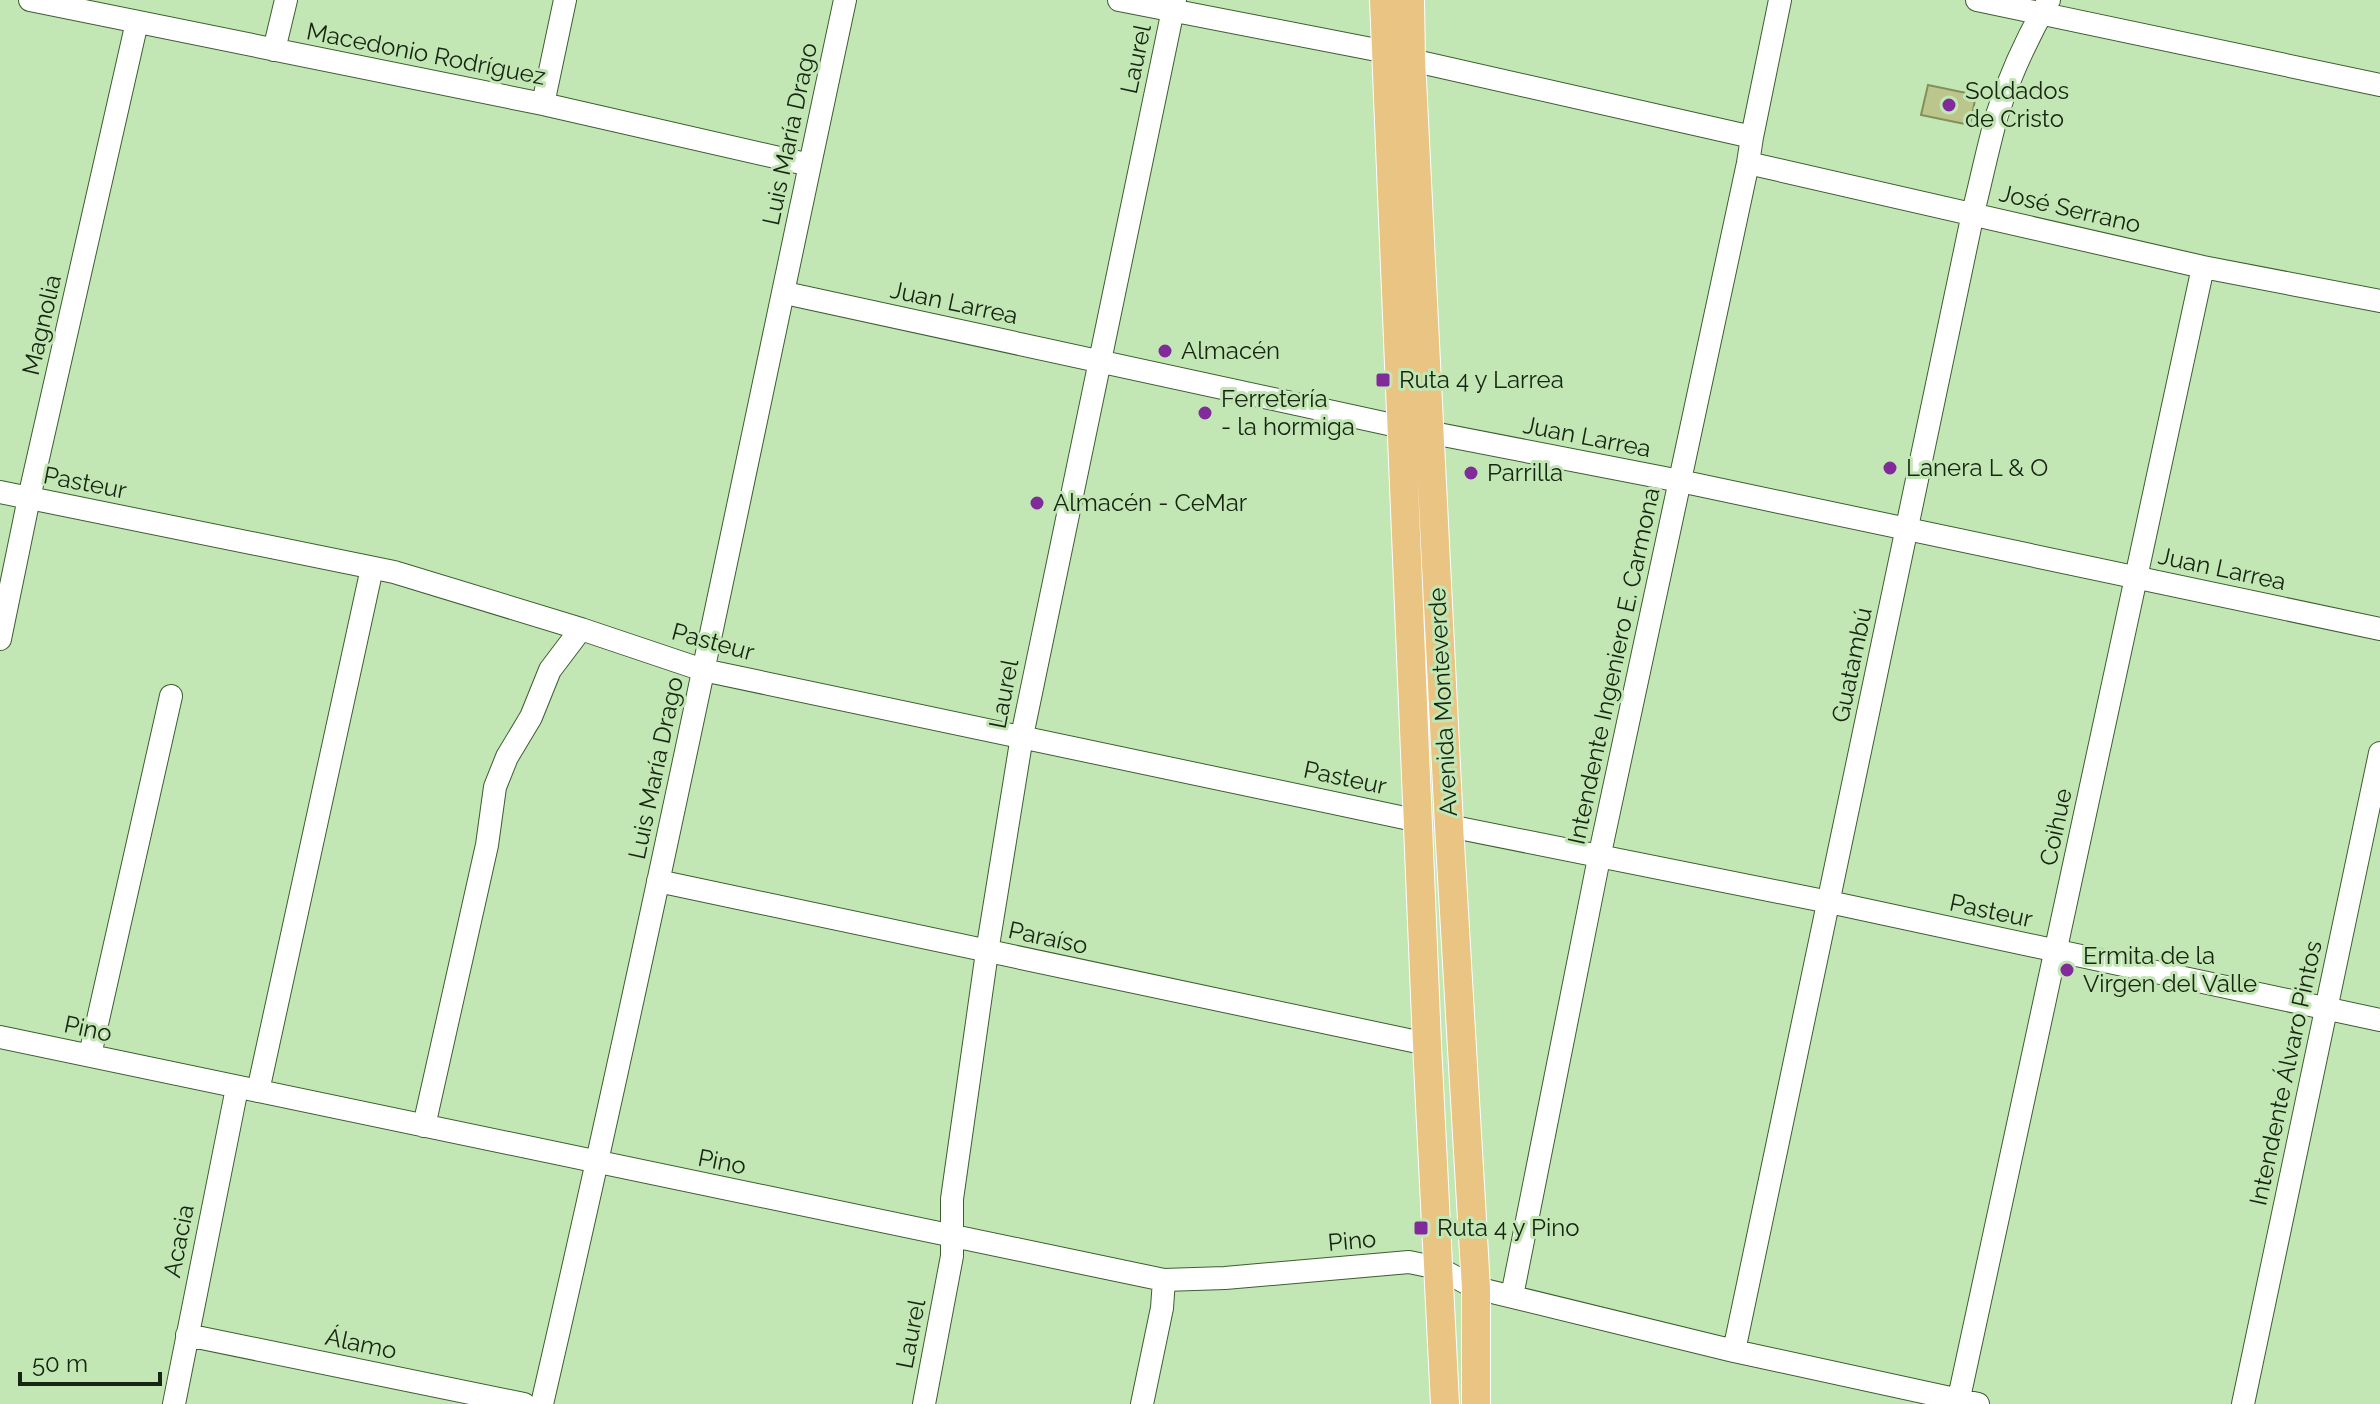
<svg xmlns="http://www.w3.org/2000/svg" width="2380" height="1404" font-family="Raleway,sans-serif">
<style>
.building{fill:#bbc68d;stroke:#858f58;stroke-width:2}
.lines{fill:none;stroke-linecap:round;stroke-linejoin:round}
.minor-casing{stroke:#3e5d31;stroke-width:24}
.major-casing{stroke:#fff;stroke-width:30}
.minor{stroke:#fff;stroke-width:22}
.major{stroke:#e9c482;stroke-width:28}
.poi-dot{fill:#802b99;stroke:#c2e7b5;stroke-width:3}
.labels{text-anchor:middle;stroke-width:6;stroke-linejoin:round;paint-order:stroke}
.street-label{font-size:24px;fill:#172512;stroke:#c2e7b5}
.poi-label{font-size:24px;fill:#172512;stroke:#c2e7b5;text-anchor:start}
</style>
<rect width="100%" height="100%" fill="#c2e7b5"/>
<path class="building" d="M1928 85 1976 95 1970 125 1921 115Z"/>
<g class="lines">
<defs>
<path id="minor" d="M30 0 543 104 810 165
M1119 0 1387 52
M1977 0 2380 85
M274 50 286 0
M1411 60 1752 137
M543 104 565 0
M1748 163 2203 267 2380 301
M785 293 1402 427 1680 481 2380 629
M0 492 394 572 581 629 703 670 1419 821
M0 639 29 498 137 22
M1449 826 1829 902 2380 1020
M658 881 1427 1044
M0 1037 1164 1280 1225 1278 1409 1262 1438 1268 1476 1288 1734 1351 1978 1404
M90 1055 171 696
M258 1091 372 568
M424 1126 487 845 495 787 507 757 531 717 550 670 581 629
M1512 1296 1599 858 1748 163 1752 137 1780 0
M187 1335 524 1404
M1734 1351 1973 213C1981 181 1988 147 1997 115 2010 75 2028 36 2049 0
M1959 1398 2203 267
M174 1404 237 1088
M542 1404C650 937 745 468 845 0
M924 1404 952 1256V1199L987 952 1022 736 1175 0
M1142 1404 1162 1308 1164 1280
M2243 1404 2380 753"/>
<path id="major" d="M1384 0 1427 1044 1445 1404
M1410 0 1411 60 1449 826 1476 1288V1404"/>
</defs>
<use href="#minor" class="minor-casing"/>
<use href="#major" class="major-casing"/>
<use href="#minor" class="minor"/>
<use href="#major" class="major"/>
</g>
<g class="poi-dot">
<circle cx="1949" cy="105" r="8"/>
<circle cx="1165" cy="351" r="8"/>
<rect x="1375" y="372" width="16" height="16" rx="4"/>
<circle cx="1205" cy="413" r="8"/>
<circle cx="1890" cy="468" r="8"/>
<circle cx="1471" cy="473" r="8"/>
<circle cx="1037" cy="503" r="8"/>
<circle cx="2067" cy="970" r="8"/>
<rect x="1413" y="1220" width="16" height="16" rx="4"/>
</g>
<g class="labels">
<g class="street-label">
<text transform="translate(426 54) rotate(11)" y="8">Macedonio Rodríguez</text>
<text transform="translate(1136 59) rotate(-78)" y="8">Laurel</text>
<text transform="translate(790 134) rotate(-78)" y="8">Luis María Drago</text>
<text transform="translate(2070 209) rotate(13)" y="8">José Serrano</text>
<text transform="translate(954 303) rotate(12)" y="8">Juan Larrea</text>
<text transform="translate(42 325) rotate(-77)" y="8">Magnolia</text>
<text transform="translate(1587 437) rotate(11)" y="8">Juan Larrea</text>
<text transform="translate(85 483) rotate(11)" y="8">Pasteur</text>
<text transform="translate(2222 569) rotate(12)" y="8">Juan Larrea</text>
<text transform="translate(713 642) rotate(15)" y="8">Pasteur</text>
<text transform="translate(1852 665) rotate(-78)" y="8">Guatambú</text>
<text transform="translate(1614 666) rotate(-78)" y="8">Intendente Ingeniero E. Carmona</text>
<text transform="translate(1004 694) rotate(-79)" y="8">Laurel</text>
<text transform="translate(1443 702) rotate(-93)" y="8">Avenida Monteverde</text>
<text transform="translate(656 768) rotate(-78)" y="8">Luis María Drago</text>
<text transform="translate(1345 778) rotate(12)" y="8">Pasteur</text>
<text transform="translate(2056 827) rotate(-78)" y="8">Coihue</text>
<text transform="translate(1991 911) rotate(12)" y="8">Pasteur</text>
<text transform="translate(1048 938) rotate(12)" y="8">Paraíso</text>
<text transform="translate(88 1029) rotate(12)" y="8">Pino</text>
<text transform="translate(2286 1073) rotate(-78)" y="8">Intendente Álvaro Pintos</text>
<text transform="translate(722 1162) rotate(11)" y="8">Pino</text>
<text transform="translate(179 1241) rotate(-79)" y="8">Acacia</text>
<text transform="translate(1352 1241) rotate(-5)" y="8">Pino</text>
<text transform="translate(911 1334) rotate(-79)" y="8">Laurel</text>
<text transform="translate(361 1344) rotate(12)" y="8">Álamo</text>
</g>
<g class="poi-label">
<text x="1965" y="99">Soldados<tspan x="1965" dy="28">de Cristo</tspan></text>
<text x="1181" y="359">Almacén</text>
<text x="1399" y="388">Ruta 4 y Larrea</text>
<text x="1221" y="407">Ferretería<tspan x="1221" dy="28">- la hormiga</tspan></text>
<text x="1906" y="476">Lanera L &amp; O</text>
<text x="1487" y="481">Parrilla</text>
<text x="1053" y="511">Almacén - CeMar</text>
<text x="2083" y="964">Ermita de la<tspan x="2083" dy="28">Virgen del Valle</tspan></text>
<text x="1437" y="1236">Ruta 4 y Pino</text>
</g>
</g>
<path d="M20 1372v12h140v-12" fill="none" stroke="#172512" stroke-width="4"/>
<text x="32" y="1372" font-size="24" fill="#172512" stroke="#c2e7b5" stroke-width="6" paint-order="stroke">50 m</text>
</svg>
